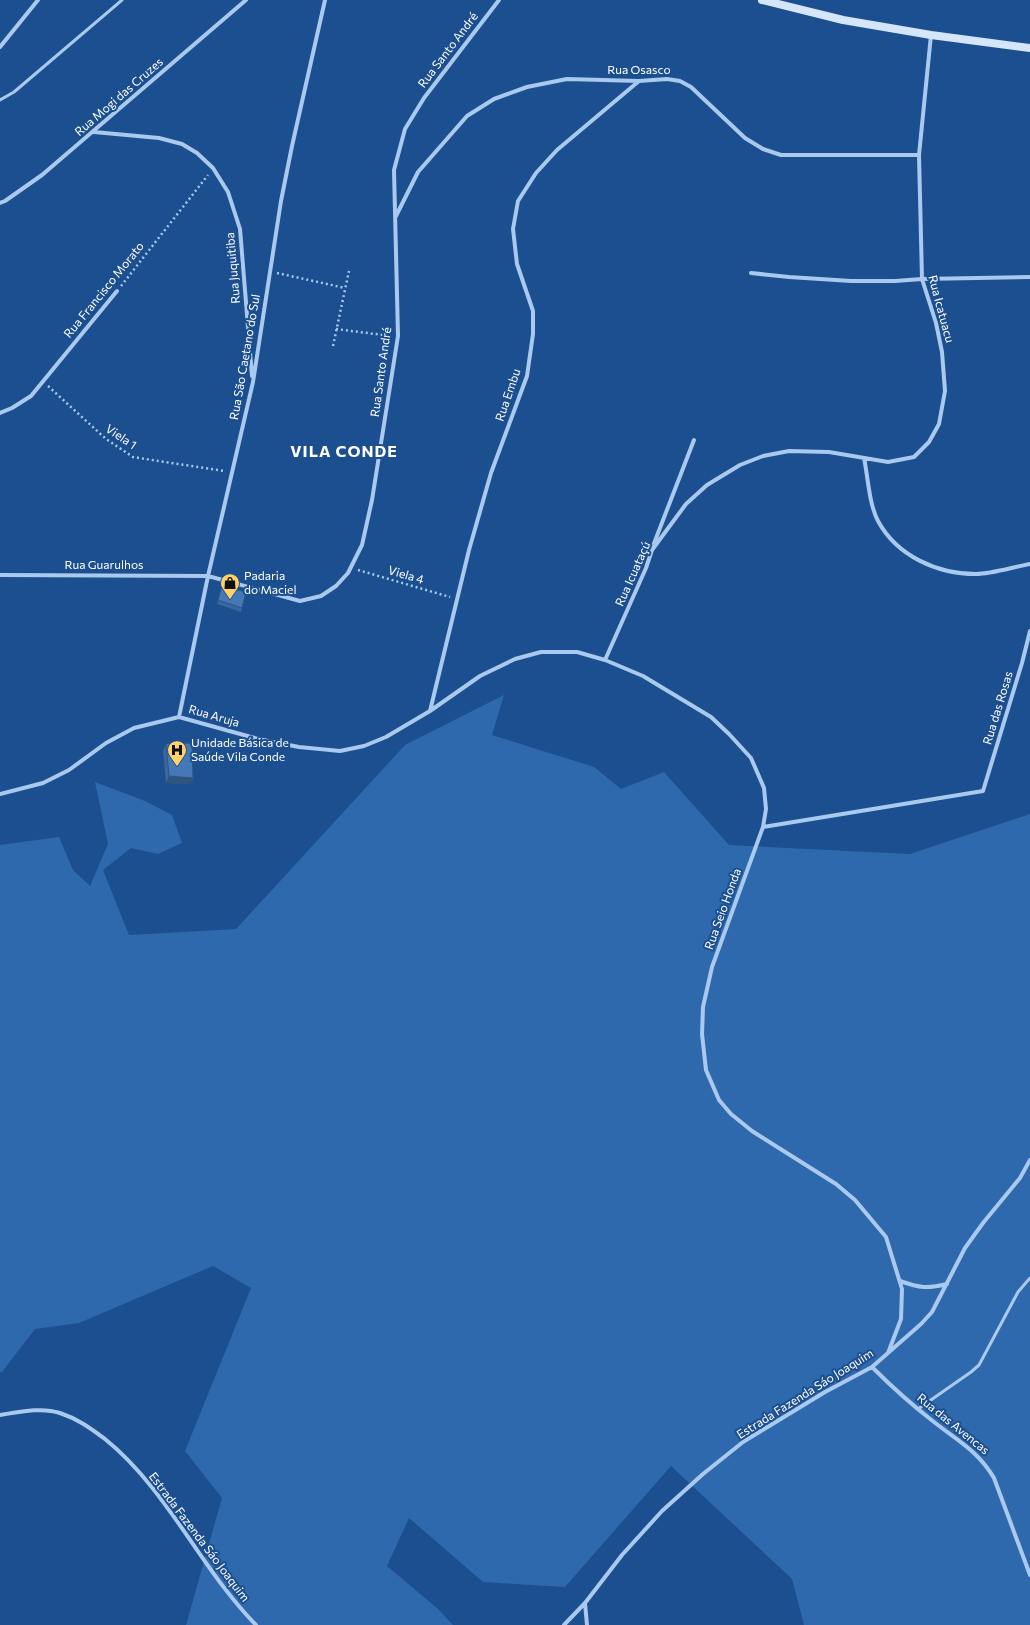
<svg xmlns="http://www.w3.org/2000/svg" width="1030" height="1625" font-family="Commissioner,sans-serif">
<style>
.green{fill:#2e69ad}
.lines{fill:none;stroke-linecap:round;stroke-linejoin:round}
.path{stroke:#a9c9ee;stroke-width:2.5;stroke-dasharray:2 3;stroke-linecap:butt}
.lane{stroke:#a9c9ee;stroke-width:3}
.street{stroke:#a9c9ee;stroke-width:4}
.secondary{stroke:#d6e6fa;stroke-width:8}
.wall{fill:#3a679d}
.shaded-wall{fill:#305480}
.building{fill:#4478b7;stroke:#305480}
.labels{text-anchor:middle;stroke-width:4;stroke-linejoin:round;paint-order:stroke}
.street-label{font-size:12px;fill:#fff;stroke:#1b4f8f}
.poi-label{font-size:12px;fill:#fff;stroke:#1b4f8f;text-anchor:start}
.district-label{font-size:16px;font-weight:bold;letter-spacing:1px;fill:#fff;stroke:#1b4f8f}
</style>
<rect width="100%" height="100%" fill="#1b4f8f"/>
<path class="green" d="M504 695 492 735 594 767 621 789 664 772 729 845 910 854 1030 814V1625H804L792 1579 671 1466 565 1587 483 1582 409 1518 387 1566 438 1609 453 1625H186L222 1498 185 1451 251 1288 213 1266 79 1323 35 1329 2 1372H0V845L59 837 73 870 90 886 108 844 95 782 145 801 172 815 182 843 158 854 131 848 103 870 129 935 236 929 405 745Z"/>
<g class="lines">
<path class="path" d="M277 273 345 288
M121 286 208 175
M336 329 391 336
M333 346 349 271
M48 386 106 439 133 457 224 471
M358 570 450 597"/>
<path class="lane" d="M0 100 14 92 122 0
M918 1409 971 1372 979 1365 1018 1292 1030 1278"/>
<path class="street" d="M0 47 38 0
M94 132 159 138 182 144 197 153 213 168 228 192 240 229 252 376
M0 203 5 201 42 175 246 0
M396 216 418 172 467 116 494 99 527 87 567 79 639 81 667 79 680 81 691 87 745 138 763 149 781 155H919
M751 273 789 277 851 281H895L922 279 1030 277
M0 413 12 408 31 396 117 291
M864 458C868 477 869 504 878 521 897 556 937 574 976 574 992 574 1013 567 1030 564
M653 546 694 440
M0 575 208 576 300 601 321 596 336 586 348 573 362 545 372 500 398 336 394 170 405 129 424 98 499 0
M605 660 646 568 652 550 686 504 707 485 740 465 763 456 789 451 829 452 888 462 914 457 929 442 939 424 945 391 942 352 936 323 922 279 919 155 931 35
M430 711 469 550 491 473 527 376 533 334V311L517 264 513 229 518 201 536 173 557 150 639 81
M179 717 208 576 253 382 281 201 292 146 325 0
M0 794 43 783 69 770 106 743 134 728 179 717 258 739 299 747 340 751 364 746 386 737 430 711 480 676 515 659 541 652H577L605 660 643 676 711 717 729 734 751 758 764 788 766 809 763 827 712 967 703 1007 702 1034 706 1070 719 1100 731 1114 752 1131 836 1184 855 1200 886 1237 902 1289 901 1319 888 1353
M763 827 983 791 1022 663 1030 631
M900 1281C920 1288 927 1289 947 1284
M872 1367C892 1387 912 1405 934 1422 958 1441 978 1451 994 1478L1030 1575
M0 1415C19 1412 42 1407 60 1413 78 1419 90 1428 105 1439 168 1490 200 1568 256 1625
M585 1603 587 1625
M564 1625 585 1603 622 1555 662 1511 703 1474 743 1442 825 1392 872 1367 921 1324 932 1312 965 1248 983 1223 1020 1178 1030 1160"/>
<path class="secondary" d="M762 0 843 20 931 35 1030 48"/>
</g>
<path class="wall" d="M222 586 242 608 241 612 217 604Z
M166 744 193 778 190 784 166 783 163 751Z"/>
<path class="shaded-wall" d="M169 776 193 778 190 784 166 783Z"/>
<path class="building" d="M222 586 246 592 242 608 218 600Z
M192 743 193 778 169 776 166 744Z"/>
<defs>
<symbol id="shop-pin" viewBox="-11 -11 22 30"><path d="M0 17L-7.5 6A9.5 9.5 0 1 1 7.5 6Z" fill="#ffd166" stroke="#1b4f8f"/><path d="M-5-2.5h2.3a2.7 3.5 0 0 1 5.4 0H5L5.5 6h-11ZM-1.5-2.5h3a1.5 2.3 0 0 0-3 0Z" fill="#111"/></symbol>
<symbol id="hospital-pin" viewBox="-11 -11 22 30"><path d="M0 17L-7.5 6A9.5 9.5 0 1 1 7.5 6Z" fill="#ffd166" stroke="#1b4f8f"/><path d="M-5-5h3v3.5h4V-5h3V5h-3V1.5h-4V5h-3Z" fill="#111"/></symbol>
</defs>
<g fill-rule="evenodd">
<use href="#shop-pin" x="219" y="572" width="22" height="30"/>
<use href="#hospital-pin" x="166" y="739" width="22" height="30"/>
</g>
<g class="labels">
<g class="street-label">
<text transform="translate(448 50) rotate(-53)" y="4">Rua Santo André</text>
<text x="639" y="74">Rua Osasco</text>
<text transform="translate(119 97) rotate(-41)" y="4">Rua Mogi das Cruzes</text>
<text transform="translate(233 268) rotate(-95)" y="4">Rua Juquitiba</text>
<text transform="translate(104 290) rotate(-51)" y="4">Rua Francisco Morato</text>
<text transform="translate(941 309) rotate(75)" y="4">Rua Icatuacu</text>
<text transform="translate(245 357) rotate(-80)" y="4">Rua São Caetano do Sul</text>
<text transform="translate(381 372) rotate(-82)" y="4">Rua Santo André</text>
<text transform="translate(508 395) rotate(-71)" y="4">Rua Embu</text>
<text transform="translate(121 437) rotate(34)" y="4">Viela 1</text>
<text x="104" y="569">Rua Guarulhos</text>
<text transform="translate(633 574) rotate(-66)" y="4">Rua Icuataçú</text>
<text transform="translate(406 575) rotate(16)" y="4">Viela 4</text>
<text transform="translate(998 708) rotate(-73)" y="4">Rua das Rosas</text>
<text transform="translate(214 716) rotate(16)" y="4">Rua Aruja</text>
<text transform="translate(723 909) rotate(-70)" y="4">Rua Seio Honda</text>
<text transform="translate(805 1394) rotate(-32)" y="4">Estrada Fazenda Sáo Joaquim</text>
<text transform="translate(953 1424) rotate(39)" y="4">Rua das Avencas</text>
<text transform="translate(199 1537) rotate(53)" y="4">Estrada Fazenda Sáo Joaquim</text>
</g>
<g class="poi-label">
<text x="244" y="580">Padaria<tspan x="244" dy="14">do Maciel</tspan></text>
<text x="191" y="747">Unidade Básica de<tspan x="191" dy="14">Saúde Vila Conde</tspan></text>
</g>
<g class="district-label">
<text x="344" y="457">VILA CONDE</text>
</g>
</g>
</svg>
